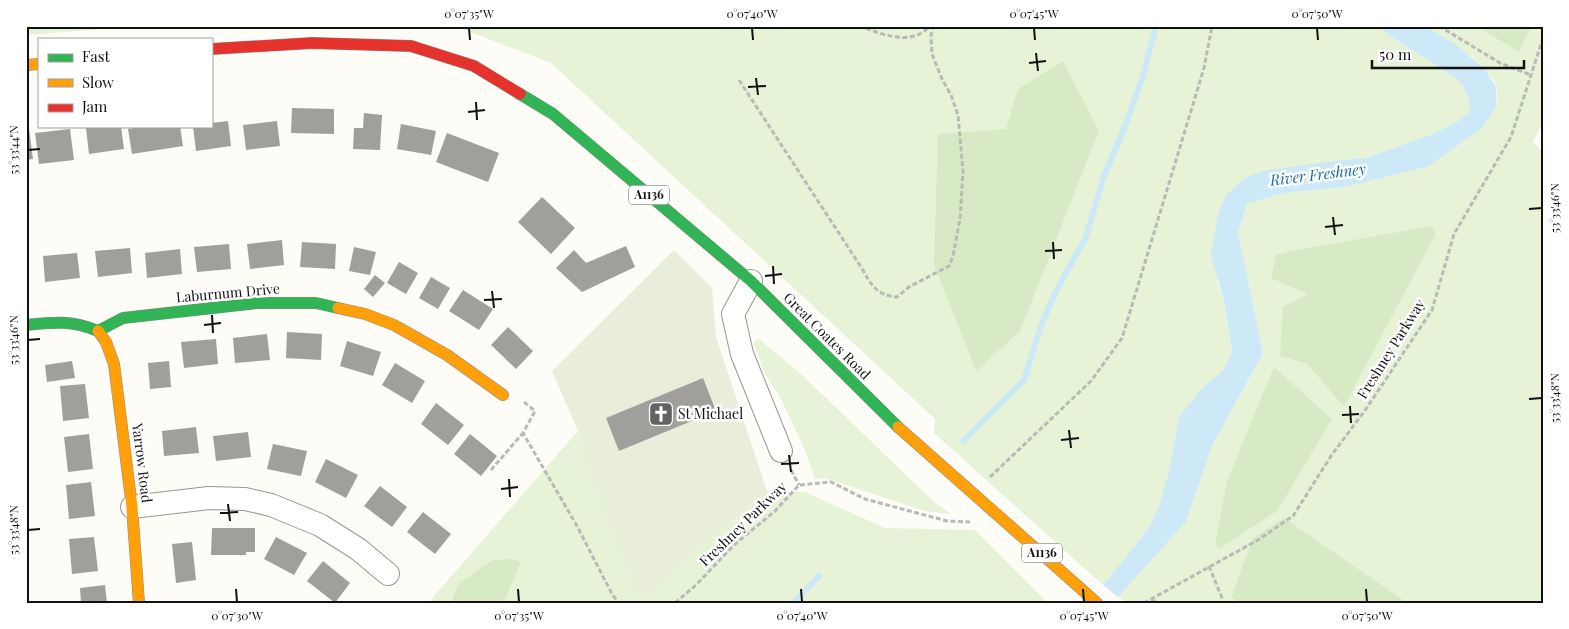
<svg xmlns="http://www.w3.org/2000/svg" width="1569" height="629" font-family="'Playfair Display',serif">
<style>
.green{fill:#e7f3d7;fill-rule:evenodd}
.forest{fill:#d8eac5}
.cemetery{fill:#e9eedb}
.water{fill:#cde8f7}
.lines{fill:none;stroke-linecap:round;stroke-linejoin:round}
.stream{stroke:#cde8f7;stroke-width:6}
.building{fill:#a19f9c}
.street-casing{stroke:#979795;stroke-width:24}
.fast-casing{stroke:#8e8d8b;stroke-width:12}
.slow-casing{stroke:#8e8d8b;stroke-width:12}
.jam-casing{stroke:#8e8d8b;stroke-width:12}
.path{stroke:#b9b9b8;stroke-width:3;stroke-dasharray:5 2.5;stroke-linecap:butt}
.street{stroke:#fffffe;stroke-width:22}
.fast{stroke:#30b455;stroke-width:11}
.slow{stroke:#ff9f0a;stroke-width:11}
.jam{stroke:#e5322d;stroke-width:11}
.ticks{fill:none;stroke:#111;stroke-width:2}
.labels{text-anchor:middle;stroke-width:5;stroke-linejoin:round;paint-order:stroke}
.shield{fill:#fff;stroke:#585858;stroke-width:1}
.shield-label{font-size:12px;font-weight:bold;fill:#111}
.street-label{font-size:14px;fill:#111;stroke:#fff}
.poi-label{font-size:14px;fill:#111;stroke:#fff;text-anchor:start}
.water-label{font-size:15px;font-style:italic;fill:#1768a6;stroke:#fff}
.neatline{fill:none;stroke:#111;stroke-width:2}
.ticks-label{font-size:12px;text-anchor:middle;fill:#111}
</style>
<rect width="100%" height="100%" fill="#fdfcf7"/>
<path class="green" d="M26 26H143L26 35Z
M455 26H1375L1456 78C1467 90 1470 97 1469 113L1458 121 1435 133 1366 158 1334 161 1245 178 1217 282 1224 301 1232 351 1224 369 1199 391 1179 417 1169 471 1159 506 1149 528 1103 585 934 433 935 419 551 63Z
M1425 26H1476L1519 52 1532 26H1543V122L1533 142 1543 152V603H1408L1284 518 1231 597 1237 603H1128L1118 597 1186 522 1212 446 1263 353 1238 232 1247 204 1283 193 1344 187 1427 167 1496 107C1496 101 1498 93 1496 87 1490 64 1444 38 1425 26ZM1432 226 1344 407 1307 364 1280 356 1308 294 1277 255 1294 250Z
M759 339 801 374 932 500 951 514 924 511 825 478 815 479 804 448 780 397 766 376 753 342Z
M578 431 640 600 767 491 805 492 885 528 975 530 1048 603H504L521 562 512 559 493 560 457 585 452 603H428Z"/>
<path class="forest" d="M1476 26H1532L1519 52Z
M1063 61 1099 131 1020 331 976 371 934 265 938 134 1006 129 1018 89Z
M1432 226 1435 235 1344 407 1307 364 1280 356 1283 307 1308 294 1271 278 1276 255 1294 250Z
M1274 367 1332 419 1277 511 1219 549 1215 545 1227 481Z
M1284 518 1408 603H1237L1231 597 1253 538Z
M512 559 521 562 504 603H452L457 585 479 569 493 560Z"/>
<path class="cemetery" d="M674 250 712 288 716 337 767 491 640 600 606 513 578 431 552 371Z"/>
<path class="water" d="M1375 26H1425L1455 44 1485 69 1496 87V107L1482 128 1427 167 1344 187 1283 193 1247 204 1238 232 1263 353 1212 446 1186 522 1118 597 1103 585 1149 528 1159 506 1169 471 1179 417 1199 391 1224 369 1232 351 1224 301 1211 255 1218 213 1227 194 1245 178 1263 171 1334 161 1366 158 1435 133 1458 121 1469 113C1470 97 1467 90 1456 78Z"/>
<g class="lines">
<path class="stream" d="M963 441 1024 380 1041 326 1055 293 1086 237 1103 179 1125 126 1143 76 1156 26
M793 603 819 576"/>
</g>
<path class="building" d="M292 108 334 109V134L291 133Z
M364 113 382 115 380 150 353 149 354 128H363Z
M228 121 231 146 196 151 193 126H211V123Z
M277 121 280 146 246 150 243 125Z
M401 124 436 131 431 155 397 149Z
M101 126H121L124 149 89 154 86 128Z
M146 126H180L183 146 132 154 128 129Z
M29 128 33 159 26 160V129Z
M70 129 74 160 39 164 35 133Z
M447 133 499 153 488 182 436 162Z
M542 197 575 228 551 254 518 222Z
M282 240 284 265 250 269 247 244Z
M302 242 336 244 335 269 300 267Z
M229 244 231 269 197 272 194 247Z
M626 246 635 267 582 292 556 268 574 250 586 263Z
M354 247 376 252 370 275 349 271Z
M130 248 132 273 98 277 95 251Z
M180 249 182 274 147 278 145 253Z
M77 253 80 278 45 282 43 256Z
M399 262 418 273 406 294 387 283Z
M26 268H28L29 287H26Z
M375 275 385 283 373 297 364 289Z
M431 277 450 288 438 309 419 298Z
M463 290 493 309 479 330 449 311Z
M508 327 533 351 516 369 491 345Z
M287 332 322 334 321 360 286 358Z
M267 334 270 360 235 363 233 338Z
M216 339 218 364 184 368 181 342Z
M347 341 381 352 373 376 340 366Z
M72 361 75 378 47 382 45 365Z
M169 361 171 387 150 389 148 363Z
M395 363 425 381 412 403 382 385Z
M703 378 716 411 619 451 606 418Z
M85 384 89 418 63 421 60 386Z
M436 403 464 425 448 445 421 424Z
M196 427 199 453 164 456 162 431Z
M248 432 251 457 216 461 213 436Z
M89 434 93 469 68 472 64 437Z
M470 434 497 456 481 476 454 454Z
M273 444 307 451 301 476 267 469Z
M326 459 358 475 346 498 315 482Z
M91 482 95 516 69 519 66 485Z
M380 486 407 507 392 527 364 506Z
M423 512 451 534 435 554 407 532Z
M212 528H255V552H246V555H211Z
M94 537 98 571 72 574 69 539Z
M276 537 307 553 294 575 264 559Z
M192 542 196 580 176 583 172 544Z
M323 561 350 583 335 603 307 581Z
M105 585 107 603H81L80 588Z"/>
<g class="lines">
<defs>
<path id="street" d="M751 281 733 314 742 354 781 451
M132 507 209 498 245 499 271 505 320 525 358 549 388 574"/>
<path id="fast" d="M520 94 553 114 751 281 898 427
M26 325C53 322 72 320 98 331L123 318 257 303H316L338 308"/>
<path id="slow" d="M26 65 39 64
M338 308 365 314 394 325 447 355 503 395
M98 331 106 342 114 364 132 507 139 603
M898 427 1097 603"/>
<path id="jam" d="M211 49 312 43 411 46 474 66 520 94"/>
</defs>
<use href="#street" class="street-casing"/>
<use href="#fast" class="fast-casing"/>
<use href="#slow" class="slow-casing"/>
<use href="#jam" class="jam-casing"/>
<path class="path" d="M859 26C877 32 898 42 917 35 922 34 927 29 930 26
M1439 26 1500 63 1531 75
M739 80 861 267C871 284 875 295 897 297L909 287 949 266 953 256 960 219 963 171 958 115 951 95 942 79 932 54 931 35 933 26
M524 402 535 411 523 433 577 526 612 594 619 603
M491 470 523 433
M791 470 799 485
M990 477 1091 381 1122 338 1204 68 1212 26
M1209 566 1224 603
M1151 600 1161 603
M675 603 696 585 734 545 775 511 799 485 831 482 865 499 947 521 970 522
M1144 603 1258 540 1293 516 1331 456 1366 409 1432 310 1454 234 1511 137 1543 38"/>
<use href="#street" class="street"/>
<use href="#fast" class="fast"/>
<use href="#slow" class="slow"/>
<use href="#jam" class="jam"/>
</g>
<path class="ticks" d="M469 28 470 40M752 28 753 40M1034 28 1035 40M1317 28 1318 40M1036 53 1038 71M1029 63 1046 61M756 78 758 95M748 87 766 86M476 102 477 120M468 112 485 110M28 150 40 149M1529 209 1542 208M1333 217 1335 235M1325 227 1343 225M1053 242 1054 259M1045 251 1062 250M773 266 774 284M765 276 782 274M492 291 494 308M484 300 502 299M212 315 213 333M204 325 221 323M28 340 40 339M1529 399 1542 398M1350 406 1351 423M1342 415 1359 414M1069 430 1071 448M1061 440 1079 438M789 455 791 472M781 464 799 463M509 479 510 497M501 489 518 487M228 504 230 521M220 513 238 512M28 530 40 529M236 589 237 602M518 589 519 602M801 589 802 602M1083 589 1084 602M1366 589 1367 602"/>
<defs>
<symbol id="church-square" viewBox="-11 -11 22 22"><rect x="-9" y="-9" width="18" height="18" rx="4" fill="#646362" stroke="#fff"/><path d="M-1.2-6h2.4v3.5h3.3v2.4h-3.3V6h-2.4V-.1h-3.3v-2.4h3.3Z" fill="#fff"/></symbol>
</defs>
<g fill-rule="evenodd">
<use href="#church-square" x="647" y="400" width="28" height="28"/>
</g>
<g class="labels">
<g class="shield">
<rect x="629" y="185.5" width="40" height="19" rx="4"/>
<rect x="1022" y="543.5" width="40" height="19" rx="4"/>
</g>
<g class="shield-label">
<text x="649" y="199">A1136</text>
<text x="1042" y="557">A1136</text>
</g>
<g class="street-label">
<text transform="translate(228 293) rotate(-5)" y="5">Laburnum Drive</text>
<text transform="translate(827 336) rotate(45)" y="5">Great Coates Road</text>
<text transform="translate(1391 349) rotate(-58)" y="5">Freshney Parkway</text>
<text transform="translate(142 463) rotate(83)" y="5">Yarrow Road</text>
<text transform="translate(743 524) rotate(-44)" y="5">Freshney Parkway</text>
</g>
<g class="poi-label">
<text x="678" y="419">St Michael</text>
</g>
<g class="water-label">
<text transform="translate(1318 175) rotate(-7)" y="5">River Freshney</text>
</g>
</g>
<rect width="1569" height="629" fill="none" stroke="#ffffff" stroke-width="55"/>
<rect x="38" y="38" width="175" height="90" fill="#ffffff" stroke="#a0a0a0"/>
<rect x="48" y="54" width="25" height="8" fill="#30b455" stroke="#a0a0a0"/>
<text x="82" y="62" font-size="15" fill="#111111">Fast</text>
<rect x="48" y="79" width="25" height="8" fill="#ff9f0a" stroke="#a0a0a0"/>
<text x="82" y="88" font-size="15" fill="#111111">Slow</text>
<rect x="48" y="104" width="25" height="8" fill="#e5322d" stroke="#a0a0a0"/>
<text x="82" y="112" font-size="15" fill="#111111">Jam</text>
<path d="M1372 60v8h152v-8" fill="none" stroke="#111111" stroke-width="2.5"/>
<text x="1379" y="60" font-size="15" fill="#111111" stroke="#ffffff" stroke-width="4" paint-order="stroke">50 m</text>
<rect x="28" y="28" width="1514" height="574" class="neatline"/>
<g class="ticks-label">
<text x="469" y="18">0°07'35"W</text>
<text x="752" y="18">0°07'40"W</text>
<text x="1034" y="18">0°07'45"W</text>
<text x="1317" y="18">0°07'50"W</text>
<text transform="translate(14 150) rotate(-90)" y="4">53°33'44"N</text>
<text transform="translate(1555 208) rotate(-90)" y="4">53°33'46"N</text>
<text transform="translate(14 340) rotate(-90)" y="4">53°33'46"N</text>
<text transform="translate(1555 398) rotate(-90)" y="4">53°33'48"N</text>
<text transform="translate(14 530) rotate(-90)" y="4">53°33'48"N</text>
<text x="237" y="620">0°07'30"W</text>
<text x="519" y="620">0°07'35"W</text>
<text x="802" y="620">0°07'40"W</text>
<text x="1084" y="620">0°07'45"W</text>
<text x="1367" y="620">0°07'50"W</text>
</g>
</svg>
